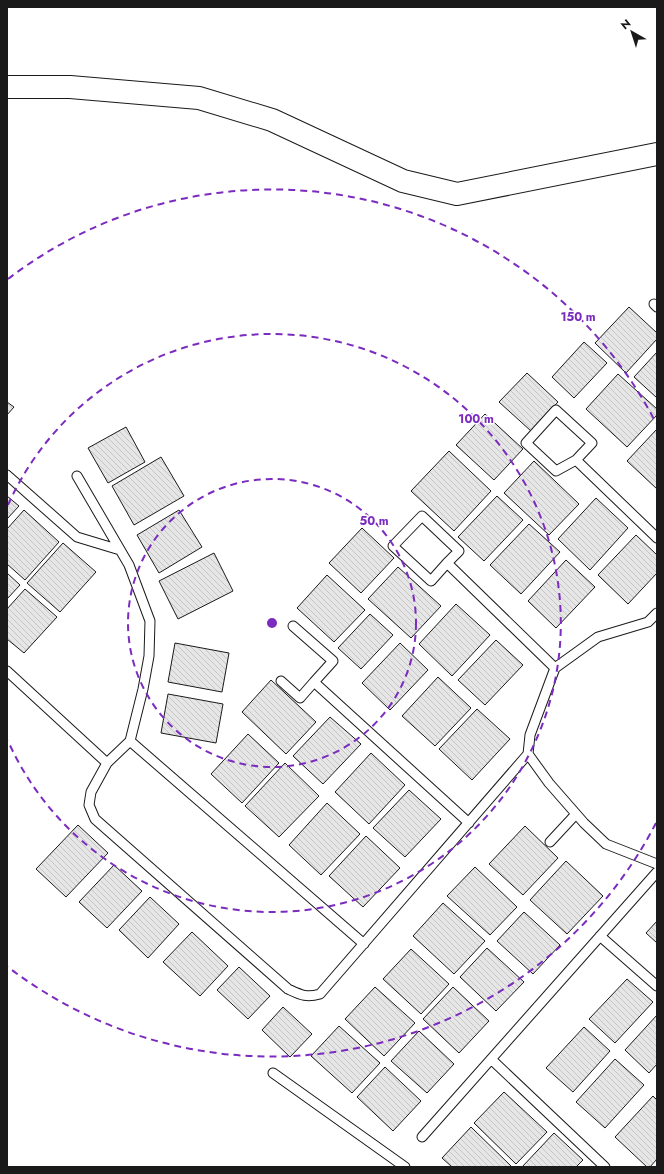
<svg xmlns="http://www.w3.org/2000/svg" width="664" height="1174" font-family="Jost,sans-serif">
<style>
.building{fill:url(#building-back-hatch);stroke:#1a1a1a}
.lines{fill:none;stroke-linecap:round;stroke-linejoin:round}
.lane-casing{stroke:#1a1a1a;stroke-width:11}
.secondary-casing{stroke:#1a1a1a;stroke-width:24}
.lane{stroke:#fff;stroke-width:9}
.secondary{stroke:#fff;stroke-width:22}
.ring{fill:none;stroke:#7b2cbf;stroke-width:2;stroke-dasharray:7 5}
.centre{fill:#7b2cbf;stroke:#fff;stroke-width:2}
.ring-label{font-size:12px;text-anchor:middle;font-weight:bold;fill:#7b2cbf;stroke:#fff;stroke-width:3;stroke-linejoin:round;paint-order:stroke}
</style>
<defs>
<pattern id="building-back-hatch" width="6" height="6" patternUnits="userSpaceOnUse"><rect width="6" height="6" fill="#e6e6e6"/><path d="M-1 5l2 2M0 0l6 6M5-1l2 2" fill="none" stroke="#c5c5c5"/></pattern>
</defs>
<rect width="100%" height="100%" fill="#fff"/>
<path class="building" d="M629 307 657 333V339L626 373 595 343Z
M584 342 607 363 574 398 552 377Z
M657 352V398L634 377Z
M527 373 558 402 531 431 499 402Z
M618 374 657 409V415L627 447 586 409Z
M7 402 14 407 7 415Z
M485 414 523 449 494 480 456 445Z
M126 427 145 462 108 483 88 448Z
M657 429V489L627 461Z
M449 451 491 491 454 531 411 491Z
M161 457 184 496 134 525 112 486Z
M534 461 579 504 549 535 504 493Z
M7 496 19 506 7 519Z
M497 496 523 520 484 561 458 537Z
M596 498 628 528 590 570 558 539Z
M24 510 59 542 25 580 7 564V529Z
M179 510 202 547 159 573 137 535Z
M529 524 560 552 521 594 490 565Z
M362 528 394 558 361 593 329 563Z
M636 535 657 555V573L628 604 598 575Z
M63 543 96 572 60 612 27 583Z
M214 553 233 591 178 619 159 581Z
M566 560 595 587 556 628 528 601Z
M398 567 441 606 411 638 368 599Z
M7 573 20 585 7 599Z
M327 575 365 610 334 642 297 608Z
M25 589 57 617 24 653 7 639V609Z
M456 604 490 635 452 676 419 644Z
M370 614 393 635 361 669 338 648Z
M496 640 523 665 485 705 458 680Z
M175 643 229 653 222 692 168 682Z
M400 643 428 670 390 710 362 683Z
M438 677 471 708 435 746 402 716Z
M271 680 316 722 286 754 242 712Z
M168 694 223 704 216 743 161 733Z
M477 709 510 739 472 780 439 749Z
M330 717 361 744 323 784 293 756Z
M248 734 279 763 242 803 211 774Z
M371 753 405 785 369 824 335 792Z
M285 763 319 796 279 837 245 806Z
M409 790 441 819 405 857 373 828Z
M327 803 360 834 321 875 289 845Z
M78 825 108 853 66 897 36 869Z
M525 826 558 858 523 895 489 864Z
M366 836 400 868 363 907 329 876Z
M566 861 603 896 567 934 530 900Z
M114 865 142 891 107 928 79 902Z
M475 867 517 907 490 935 447 896Z
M150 897 179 924 148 958 119 930Z
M443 903 485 941 454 974 413 936Z
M524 912 560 945 533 974 497 941Z
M657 921V943L646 933Z
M192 932 228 966 200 996 163 962Z
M487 948 524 982 496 1011 460 977Z
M411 949 449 984 421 1014 383 979Z
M239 967 270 996 248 1019 217 990Z
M627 979 653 1002 615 1043 589 1019Z
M375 987 415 1023 384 1056 345 1019Z
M453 987 489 1021 459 1053 423 1019Z
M283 1007 312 1034 290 1057 262 1030Z
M657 1015V1064L649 1073 625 1050Z
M339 1026 380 1063 352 1093 311 1056Z
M584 1027 610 1051 573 1092 546 1068Z
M419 1031 454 1064 427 1093 391 1061Z
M615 1059 644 1085 605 1128 576 1102Z
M385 1067 421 1101 393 1131 357 1097Z
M504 1092 547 1132 516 1164 474 1123Z
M653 1096 657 1100V1159L650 1167H647L615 1137Z
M471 1127 511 1166V1167H452L442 1158Z
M554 1133 583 1160 576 1167H522Z"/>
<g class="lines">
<defs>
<path id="lane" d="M654 304 657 307
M556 410 592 443 576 460 556 471 526 443Z
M576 460 657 538
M7 475 77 537 120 550
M77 476 129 565 150 621 149 656 143 689 130 741
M447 563 459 551 422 516 393 546 431 581 447 563 555 668
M293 626 333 661 314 682
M7 671 107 763
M281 681 300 698 314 682 469 823
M528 754 549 783 584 823 606 844 657 864
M550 842 576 814
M600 936 657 986
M364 944 130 741 107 763 91 792 89 805 95 819 288 989C301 995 306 998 320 994L528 754 530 735 555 668 598 637 648 622 657 613
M491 1059 605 1167
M273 1073 405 1167
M422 1137 657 872"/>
<path id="secondary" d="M7 87H70L199 98 272 120 403 181 457 194 657 154"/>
</defs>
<use href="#lane" class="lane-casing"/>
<use href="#secondary" class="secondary-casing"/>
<use href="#lane" class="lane"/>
<use href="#secondary" class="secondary"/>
</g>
<g class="ring">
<circle cx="272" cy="623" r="144"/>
<path d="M8 505A289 289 0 1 1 8 741"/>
<path d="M656 823A433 433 0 0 1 8 967M8 279A433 433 0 0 1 656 423"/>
</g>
<circle cx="272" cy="623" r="6" class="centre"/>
<g class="ring-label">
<text x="578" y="321">150 m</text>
<text x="476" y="423">100 m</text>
<text x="374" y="525">50 m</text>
</g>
<rect width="664" height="1174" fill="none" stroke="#1a1a1a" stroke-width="16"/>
<g transform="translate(632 32) rotate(321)" stroke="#ffffff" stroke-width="3" paint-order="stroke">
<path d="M0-3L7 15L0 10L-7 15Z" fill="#1a1a1a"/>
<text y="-6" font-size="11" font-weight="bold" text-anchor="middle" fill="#1a1a1a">N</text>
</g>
</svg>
